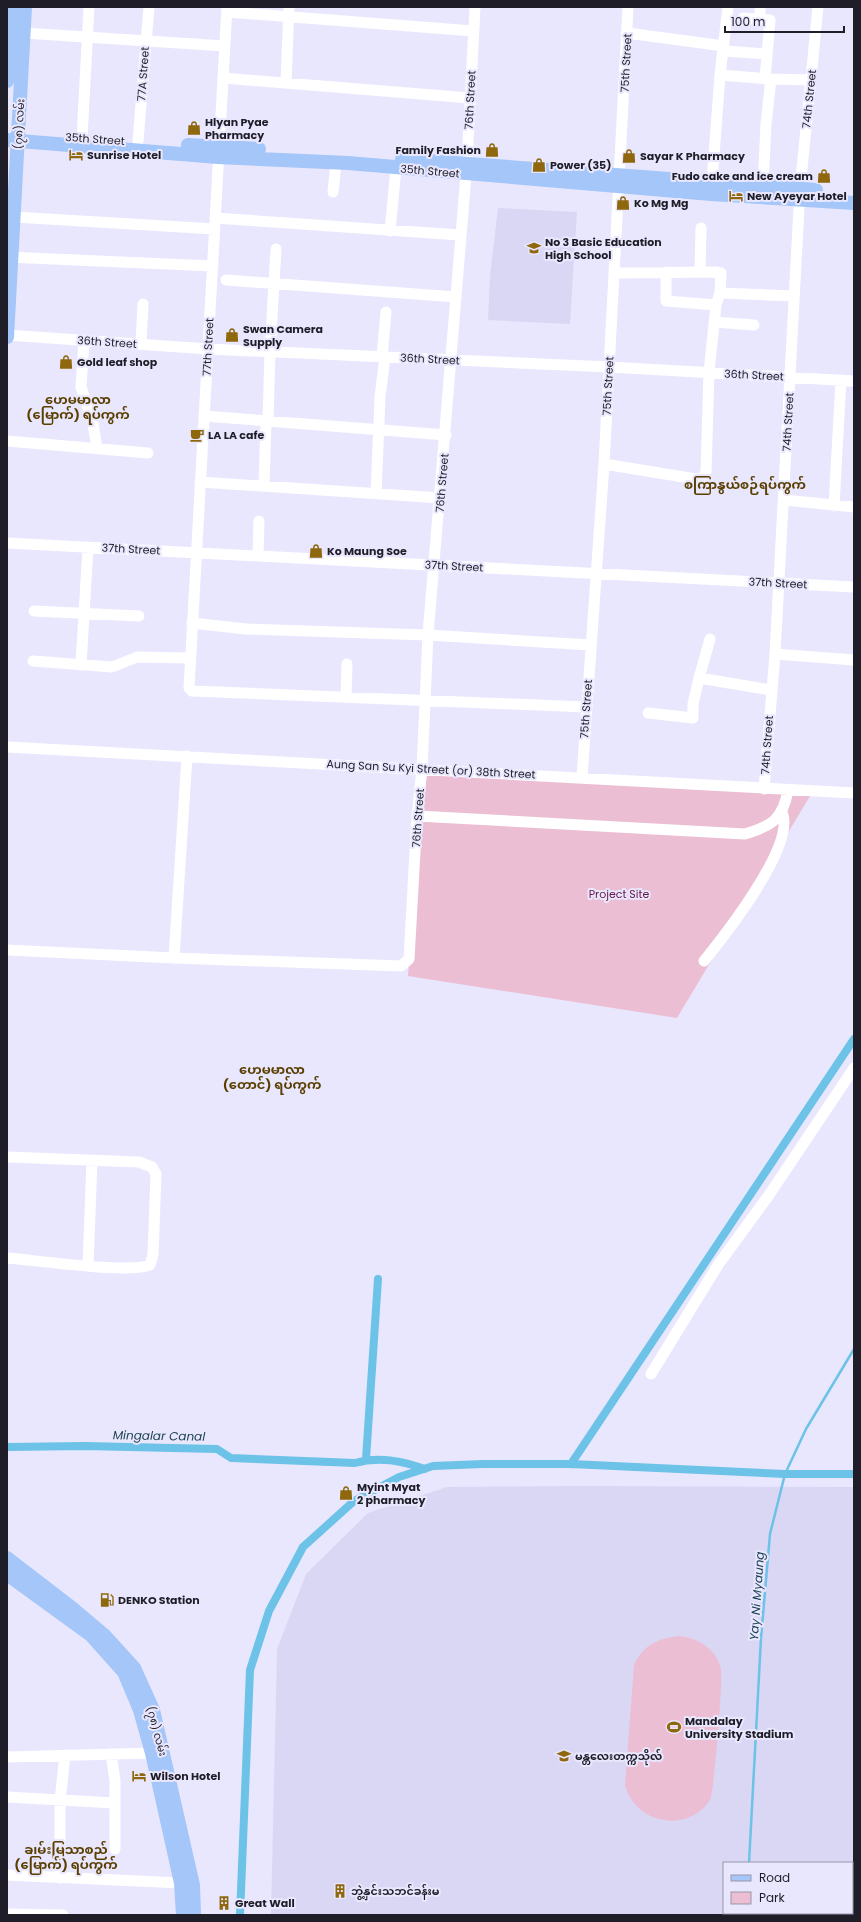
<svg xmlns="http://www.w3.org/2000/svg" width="861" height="1922" font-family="Poppins,'Noto Sans Myanmar',sans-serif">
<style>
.built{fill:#d9d7f3;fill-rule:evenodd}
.green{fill:#ecbed3}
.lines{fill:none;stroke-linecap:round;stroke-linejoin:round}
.stream{stroke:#6cc2e7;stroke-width:2.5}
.canal{stroke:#6cc2e7;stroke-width:8}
.minor{stroke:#fff;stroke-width:11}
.major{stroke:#a4c6f8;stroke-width:14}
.labels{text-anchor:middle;stroke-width:4;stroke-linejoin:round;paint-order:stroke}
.street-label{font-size:11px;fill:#1f1e28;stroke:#e9e7fe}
.poi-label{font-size:11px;font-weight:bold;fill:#1f1e28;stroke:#e9e7fe;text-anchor:start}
.park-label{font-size:11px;fill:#6b1647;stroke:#e9e7fe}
.water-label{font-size:12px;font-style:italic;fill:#1b4151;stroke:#e9e7fe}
.quarter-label{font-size:13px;font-weight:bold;fill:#5a3f00;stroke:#e9e7fe}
</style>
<rect width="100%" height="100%" fill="#e9e7fe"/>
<path class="built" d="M498 208 577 212 570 324 488 320 490 276Z
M581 1486 854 1487V1915H271L277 1649 306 1574 368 1513 447 1487ZM724 1863H852V1913H724Z"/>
<path class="green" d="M422 769 813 791 677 1018 408 976Z
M680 1636C698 1638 718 1650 721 1670 723 1680 714 1794 710 1800 688 1834 635 1824 625 1785L634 1665C643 1645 659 1638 680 1636Z"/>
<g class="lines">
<path class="stream" d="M749 1863 761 1638 770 1534 785 1474 806 1429 854 1349
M745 1915V1913"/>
<path class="canal" d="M7 1447 85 1446 217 1449 231 1458 355 1463C379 1456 402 1461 425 1469
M366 1459 378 1279
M571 1464 854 1039
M240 1915 250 1670 269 1611 303 1547 354 1501 399 1477 433 1466 483 1464H571L785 1474H854"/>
<path class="minor" d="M227 7 189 688 192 691 586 707
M227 12 473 31
M743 18 770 20 765 79
M760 19V7
M24 33 225 46
M627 33 724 46
M723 51 766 54
M720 75 771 79 811 80
M223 78 470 98
M286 83 289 7
M82 138 89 7
M138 141 149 7
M712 182 720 75 728 7
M763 187 766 124 771 79
M333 192 336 163
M14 217 215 229
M215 218 460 235
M390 231 396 168
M7 257 213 266
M666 272V301L716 305
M700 272 701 228
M226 280 456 297
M720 293 794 296
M714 322 754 325
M7 335 208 349 609 367 854 381
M84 340 81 387 93 424 97 448
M141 344 143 304
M382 357 386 312
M204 416 446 435
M268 421 270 352 276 249
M7 441 148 453
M604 464 696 479 703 478 706 472 709 372 716 305 720 293 721 273 717 272 614 273
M200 482 441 498
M264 486 266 421
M376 494 380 397 385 357
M784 500 854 507
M834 506 841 380
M7 543 854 587
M258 555 259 521
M34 611 139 616
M192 623 246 629 428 635 591 645
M710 639 699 678 771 690
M775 654 854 660
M33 661 112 667 137 657 189 658
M81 665 88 547
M346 697 347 664
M648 713 693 718V704L699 678
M7 747 854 793
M582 777 604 464 628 7
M764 789 775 654 800 189 818 7
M417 816 745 834C772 826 783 819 788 790
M7 950 174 958 401 966 409 959 417 816 422 769 428 635 467 163 475 7
M174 958 187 756
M704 961C725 935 797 844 782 812
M7 1157 139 1162 152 1167 156 1174 153 1255 150 1265C130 1274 34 1260 7 1258
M88 1265 92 1161
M651 1374 718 1265 769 1195 854 1068
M111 1754 115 1780V1849
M7 1757 152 1753
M7 1797 115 1803
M7 1875 181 1883
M60 1878V1801L65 1755
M7 1914 63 1915"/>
<path class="major" d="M7 81 11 7
M7 140 218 157 348 163 711 194 854 203
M188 145 259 149
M402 159 816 190
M7 337 25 7
M7 1558 72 1608 104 1635 134 1668 153 1710 193 1885 194 1915
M7 1574 91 1635 124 1672 140 1710 152 1753 181 1883 183 1915"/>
</g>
<defs>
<symbol id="shop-bare" viewBox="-9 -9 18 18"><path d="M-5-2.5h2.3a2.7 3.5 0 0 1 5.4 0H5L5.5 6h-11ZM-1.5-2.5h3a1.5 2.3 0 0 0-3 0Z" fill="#8f670d" stroke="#e9e7fe" stroke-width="2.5" paint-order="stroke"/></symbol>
<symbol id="hotel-bare" viewBox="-9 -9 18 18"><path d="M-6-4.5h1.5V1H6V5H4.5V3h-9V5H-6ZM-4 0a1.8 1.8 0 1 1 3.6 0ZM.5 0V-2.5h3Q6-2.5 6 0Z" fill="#8f670d" stroke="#e9e7fe" stroke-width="2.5" paint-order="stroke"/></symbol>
<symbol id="school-bare" viewBox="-9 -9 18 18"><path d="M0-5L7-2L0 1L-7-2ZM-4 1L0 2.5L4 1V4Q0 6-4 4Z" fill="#8f670d" stroke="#e9e7fe" stroke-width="2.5" paint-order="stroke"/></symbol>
<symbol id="cafe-bare" viewBox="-9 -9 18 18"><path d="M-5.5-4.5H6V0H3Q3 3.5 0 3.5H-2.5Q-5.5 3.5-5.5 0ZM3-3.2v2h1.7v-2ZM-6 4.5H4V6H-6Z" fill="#8f670d" stroke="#e9e7fe" stroke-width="2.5" paint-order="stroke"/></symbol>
<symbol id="fuel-bare" viewBox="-9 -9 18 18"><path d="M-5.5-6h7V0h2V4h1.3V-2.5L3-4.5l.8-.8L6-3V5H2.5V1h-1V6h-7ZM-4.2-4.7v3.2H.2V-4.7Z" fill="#8f670d" stroke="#e9e7fe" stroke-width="2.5" paint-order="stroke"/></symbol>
<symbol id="stadium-bare" viewBox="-9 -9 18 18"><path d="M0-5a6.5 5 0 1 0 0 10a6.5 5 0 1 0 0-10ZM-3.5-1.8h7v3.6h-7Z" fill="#8f670d" stroke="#e9e7fe" stroke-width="2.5" paint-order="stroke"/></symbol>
<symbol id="university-bare" viewBox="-9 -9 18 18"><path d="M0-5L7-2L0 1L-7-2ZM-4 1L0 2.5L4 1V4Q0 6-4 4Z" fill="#8f670d" stroke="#e9e7fe" stroke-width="2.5" paint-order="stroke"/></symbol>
<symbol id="building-bare" viewBox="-9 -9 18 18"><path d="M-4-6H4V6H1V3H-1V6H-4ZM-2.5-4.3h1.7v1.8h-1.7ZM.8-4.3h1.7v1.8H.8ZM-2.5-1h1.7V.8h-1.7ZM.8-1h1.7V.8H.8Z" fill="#8f670d" stroke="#e9e7fe" stroke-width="2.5" paint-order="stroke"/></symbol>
</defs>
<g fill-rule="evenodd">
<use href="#shop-bare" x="184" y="118" width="20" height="20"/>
<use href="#shop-bare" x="482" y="140" width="20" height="20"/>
<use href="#hotel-bare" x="66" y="145" width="20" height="20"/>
<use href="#shop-bare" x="619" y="146" width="20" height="20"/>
<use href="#shop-bare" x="529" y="155" width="20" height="20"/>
<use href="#shop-bare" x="814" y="166" width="20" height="20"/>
<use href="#hotel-bare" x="726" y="186" width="20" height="20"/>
<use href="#shop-bare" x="613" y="193" width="20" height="20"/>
<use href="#school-bare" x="524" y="238" width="20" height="20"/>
<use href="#shop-bare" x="222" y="325" width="20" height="20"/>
<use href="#shop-bare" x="56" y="352" width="20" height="20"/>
<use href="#cafe-bare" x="187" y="425" width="20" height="20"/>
<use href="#shop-bare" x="306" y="541" width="20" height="20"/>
<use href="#shop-bare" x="336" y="1483" width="20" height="20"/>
<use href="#fuel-bare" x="97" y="1590" width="20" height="20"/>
<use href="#stadium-bare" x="664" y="1717" width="20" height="20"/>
<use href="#university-bare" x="554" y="1746" width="20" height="20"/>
<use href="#hotel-bare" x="129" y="1766" width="20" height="20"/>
<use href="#building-bare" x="330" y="1881" width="20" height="20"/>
<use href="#building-bare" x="214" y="1893" width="20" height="20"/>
</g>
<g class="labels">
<g class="street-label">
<text transform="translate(626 63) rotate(-87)" y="4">75th Street</text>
<text transform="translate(143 74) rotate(-86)" y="4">77A Street</text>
<text transform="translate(809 99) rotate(-84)" y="4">74th Street</text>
<text transform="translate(470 100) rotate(-87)" y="4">76th Street</text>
<text transform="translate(19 124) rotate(-87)" y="4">(၇၈) လမ်း</text>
<text transform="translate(95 139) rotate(4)" y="4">35th Street</text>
<text transform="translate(430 171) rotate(5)" y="4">35th Street</text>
<text transform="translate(107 342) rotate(4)" y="4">36th Street</text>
<text transform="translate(208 347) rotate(-87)" y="4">77th Street</text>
<text transform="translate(430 359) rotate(3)" y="4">36th Street</text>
<text transform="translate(754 375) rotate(3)" y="4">36th Street</text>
<text transform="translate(608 386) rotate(-87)" y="4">75th Street</text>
<text transform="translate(788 422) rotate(-87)" y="4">74th Street</text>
<text transform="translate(442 483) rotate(-85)" y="4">76th Street</text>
<text transform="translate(131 549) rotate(3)" y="4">37th Street</text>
<text transform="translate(454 566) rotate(3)" y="4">37th Street</text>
<text transform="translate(778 583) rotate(3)" y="4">37th Street</text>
<text transform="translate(586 709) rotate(-86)" y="4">75th Street</text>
<text transform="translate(767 745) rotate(-86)" y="4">74th Street</text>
<text transform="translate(431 769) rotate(3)" y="4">Aung San Su Kyi Street (or) 38th Street</text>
<text transform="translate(418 818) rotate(-86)" y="4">76th Street</text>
<text transform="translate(157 1731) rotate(75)" y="4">(၇၈) လမ်း</text>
</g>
<g class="poi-label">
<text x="205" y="126">Hlyan Pyae<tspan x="205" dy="13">Pharmacy</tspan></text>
<text x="481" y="154" text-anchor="end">Family Fashion</text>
<text x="87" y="159">Sunrise Hotel</text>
<text x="640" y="160">Sayar K Pharmacy</text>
<text x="550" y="169">Power (35)</text>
<text x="813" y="180" text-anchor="end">Fudo cake and ice cream</text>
<text x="747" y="200">New Ayeyar Hotel</text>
<text x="634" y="207">Ko Mg Mg</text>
<text x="545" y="246">No 3 Basic Education<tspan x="545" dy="13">High School</tspan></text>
<text x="243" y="333">Swan Camera<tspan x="243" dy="13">Supply</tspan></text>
<text x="77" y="366">Gold leaf shop</text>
<text x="208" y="439">LA LA cafe</text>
<text x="327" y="555">Ko Maung Soe</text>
<text x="357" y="1491">Myint Myat<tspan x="357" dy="13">2 pharmacy</tspan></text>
<text x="118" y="1604">DENKO Station</text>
<text x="685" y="1725">Mandalay<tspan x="685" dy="13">University Stadium</tspan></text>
<text x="575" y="1760">မန္တလေးတက္ကသိုလ်</text>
<text x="150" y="1780">Wilson Hotel</text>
<text x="351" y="1895">ဘွဲ့နှင်းသဘင်ခန်းမ</text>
<text x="235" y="1907">Great Wall</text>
</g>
<g class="park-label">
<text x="619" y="898">Project Site</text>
</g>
<g class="water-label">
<text transform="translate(159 1436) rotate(1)" y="4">Mingalar Canal</text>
<text transform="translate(757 1596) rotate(-86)" y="4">Yay Ni Myaung</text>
</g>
<g class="quarter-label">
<text x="78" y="404">ဟေမမာလာ<tspan x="78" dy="15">(မြောက်) ရပ်ကွက်</tspan></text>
<text x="745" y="489">စကြာနွယ်စဉ်ရပ်ကွက်</text>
<text x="272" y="1074">ဟေမမာလာ<tspan x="272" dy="15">(တောင်) ရပ်ကွက်</tspan></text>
<text x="66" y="1854">ချမ်းမြသာစည်<tspan x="66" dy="15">(မြောက်) ရပ်ကွက်</tspan></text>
</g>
</g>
<rect width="861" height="1922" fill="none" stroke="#1f1e28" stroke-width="16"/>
<rect x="723" y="1862" width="130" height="52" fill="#e9e7fe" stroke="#9897a8"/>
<rect x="731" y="1875" width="20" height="6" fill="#a4c6f8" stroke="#9897a8"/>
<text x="759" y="1882" font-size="12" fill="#1f1e28">Road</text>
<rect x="731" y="1892" width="20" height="12" fill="#ecbed3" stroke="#9897a8"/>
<text x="759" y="1902" font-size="12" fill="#1f1e28">Park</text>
<path d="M725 26v6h119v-6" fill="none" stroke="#1f1e28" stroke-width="2"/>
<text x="731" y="26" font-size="12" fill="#1f1e28" stroke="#e9e7fe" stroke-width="3" paint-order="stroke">100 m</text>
</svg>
